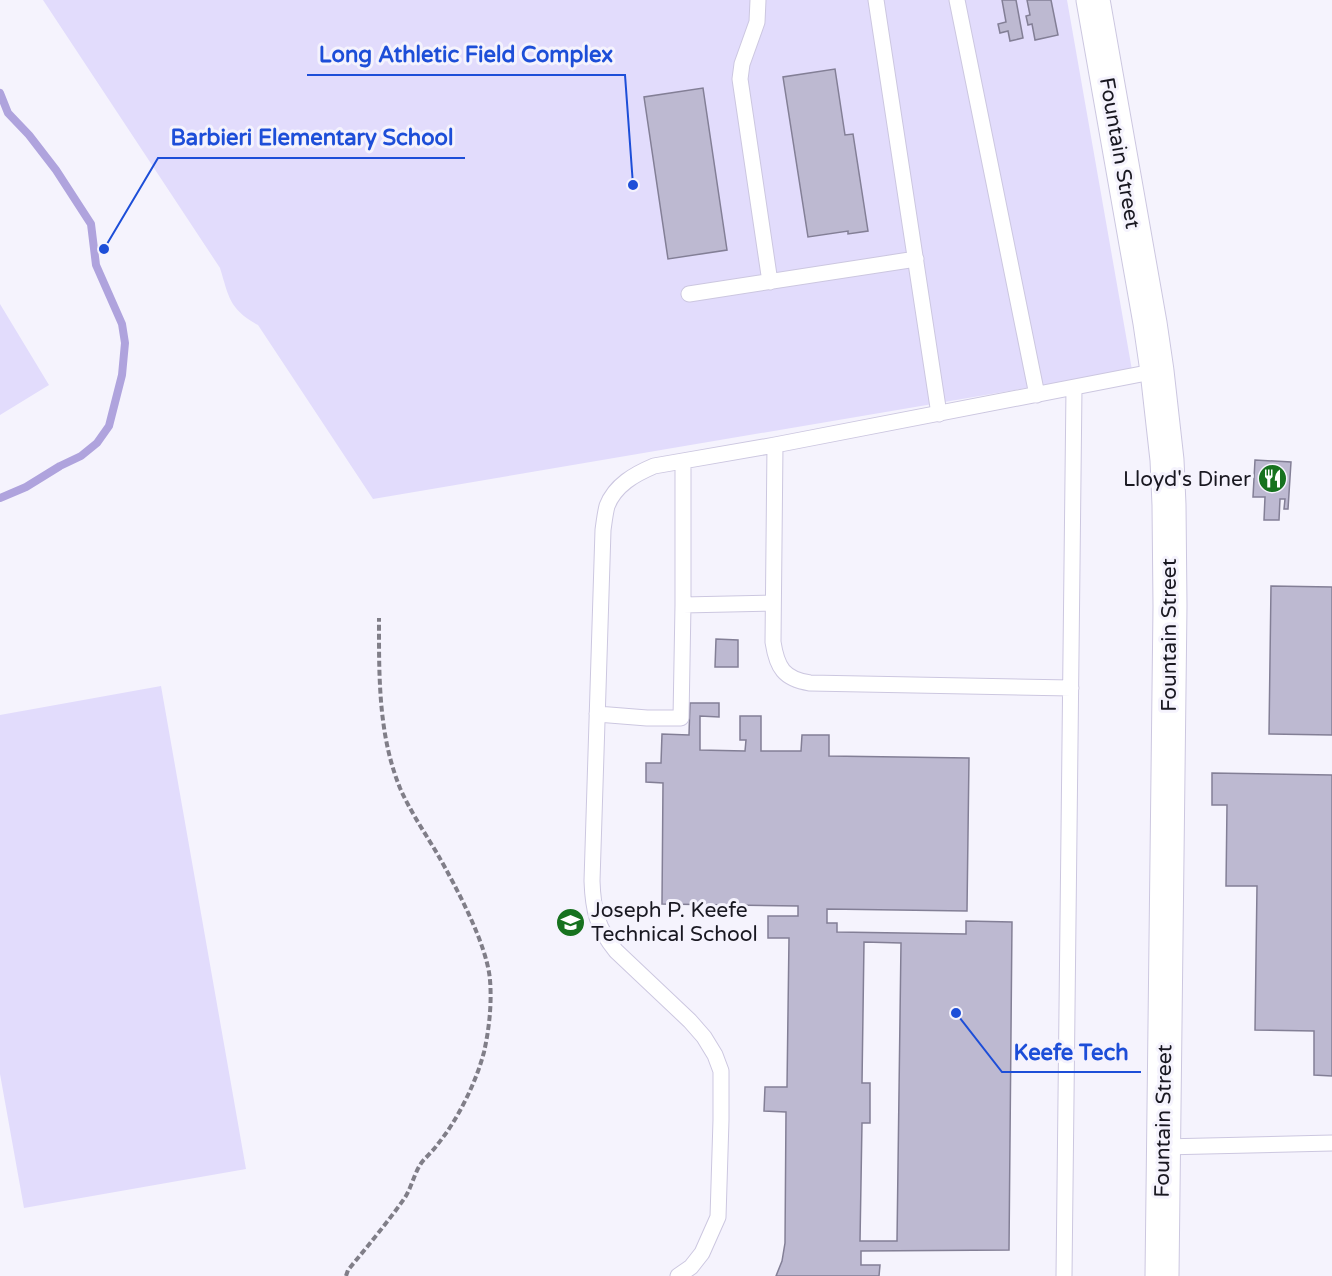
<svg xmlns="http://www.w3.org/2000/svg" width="1332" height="1276" font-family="'Varela Round',sans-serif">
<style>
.green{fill:#e2dcfc}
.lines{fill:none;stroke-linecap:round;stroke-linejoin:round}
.stream{stroke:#afa3dd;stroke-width:8}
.building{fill:#bdb9d1;stroke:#837f96;stroke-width:1.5;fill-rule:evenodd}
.service-casing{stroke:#ccc7e0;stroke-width:17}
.tertiary-casing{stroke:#ccc7e0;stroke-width:35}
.path{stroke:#807e88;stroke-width:4;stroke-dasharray:6 3;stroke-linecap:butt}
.service{stroke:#fff;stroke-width:15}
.tertiary{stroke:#fff;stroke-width:33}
.labels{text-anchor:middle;stroke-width:6;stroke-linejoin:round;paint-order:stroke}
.street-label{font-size:21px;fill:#191821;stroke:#f5f3fd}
.poi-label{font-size:21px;fill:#191821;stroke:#f5f3fd;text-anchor:end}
.leader{fill:none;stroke:#1d4ed8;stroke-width:2}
.callout-dot{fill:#1d4ed8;stroke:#f5f3fd;stroke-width:2}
.callout-label{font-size:22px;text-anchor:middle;font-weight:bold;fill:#1d4ed8;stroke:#f5f3fd;stroke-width:6;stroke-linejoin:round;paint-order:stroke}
</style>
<rect width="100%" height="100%" fill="#f5f3fd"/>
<path class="green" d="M43 0H1067L1132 370 373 499 258 325C229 309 229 297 220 268Z
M0 304 49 385 0 415Z
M161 686 246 1169 24 1208 0 1074V715Z"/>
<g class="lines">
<path class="stream" d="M0 93 8 113 29 135 56 170 91 224 96 265 122 324 125 343 122 375 109 426 97 443 81 456 60 466 26 487 0 498"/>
</g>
<path class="building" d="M1002 0H1016L1023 38 1010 41 1008 31 1000 33 998 24 1006 22Z
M1027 0H1051L1058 35 1035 40 1032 24 1028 25 1026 16 1030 15Z
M835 69 845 135 853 134 868 231 848 234V231L808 237 783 77Z
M703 88 727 250 668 259 644 97Z
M1255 460 1291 462 1288 509H1284L1285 499H1280L1279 520H1264L1265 497H1253Z
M1271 586 1332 587V735L1269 734Z
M716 639 738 640V667H715Z
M690 703H719V717L700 716V750L745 751 746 740H740V716H761V751H801L802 735H829V756L969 758 967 911 827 909V923H837V932L966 934V921L1012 922 1009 1250 861 1251V1265H880L879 1276H776L782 1261 785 1243 786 1112 764 1111 765 1087H787L789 938H768V916H798V906L662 904 663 783 646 782V763H661L662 734 689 735ZM864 942 901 943 897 1241H860L862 1123H870V1083H862Z
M1212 773 1332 775V1076L1314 1075V1031L1255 1030 1257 886H1226L1227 805H1212Z"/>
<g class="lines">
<defs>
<path id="service" d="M758 0 757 22 742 64 740 79 770 282
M876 0 939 414
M957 0 1037 395
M689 294 916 259
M775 445 773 642C777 668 784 679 810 683L1071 688
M683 605 773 603
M597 714 647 718H681L683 605V461
M1163 1147 1332 1143
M678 1276 691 1267 702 1253 718 1217 721 1120V1071L715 1055 704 1037 690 1021 616 951C597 928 593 910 592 881L603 530C604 523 605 514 607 506 615 485 635 474 654 466L775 445 1157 371
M1064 1276 1074 388"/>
<path id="tertiary" d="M1093 0 1150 323 1157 371 1167 460 1169 505 1170 606 1162 1276"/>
</defs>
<use href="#service" class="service-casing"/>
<use href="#tertiary" class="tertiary-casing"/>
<path class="path" d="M346 1276 348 1270C367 1247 387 1223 404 1199 412 1187 414 1173 422 1162 427 1156 433 1151 437 1145 457 1121 476 1083 484 1052 489 1030 492 1004 490 980 487 944 456 887 438 855 425 833 410 811 400 788 378 734 379 675 379 618"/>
<use href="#service" class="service"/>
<use href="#tertiary" class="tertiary"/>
</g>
<defs>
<symbol id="restaurant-disc" viewBox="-11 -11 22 22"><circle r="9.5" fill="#17721f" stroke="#f5f3fd"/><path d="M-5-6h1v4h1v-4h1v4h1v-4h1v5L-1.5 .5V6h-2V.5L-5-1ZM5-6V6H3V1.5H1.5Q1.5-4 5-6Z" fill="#fff"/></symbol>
<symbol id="school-disc" viewBox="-11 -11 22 22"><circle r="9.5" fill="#17721f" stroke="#f5f3fd"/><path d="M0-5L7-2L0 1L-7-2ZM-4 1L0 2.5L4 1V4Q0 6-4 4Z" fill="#fff"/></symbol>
</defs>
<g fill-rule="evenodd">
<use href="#restaurant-disc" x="1256" y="462" width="33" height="33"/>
<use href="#school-disc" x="554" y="906" width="33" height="33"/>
</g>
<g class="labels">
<g class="street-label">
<text transform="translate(1120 153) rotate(80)" y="7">Fountain Street</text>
<text transform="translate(1169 635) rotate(-90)" y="7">Fountain Street</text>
<text transform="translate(1163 1121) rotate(-89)" y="7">Fountain Street</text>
</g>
<g class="poi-label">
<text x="1251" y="486">Lloyd's Diner</text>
<text x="591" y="917" text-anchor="start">Joseph P. Keefe<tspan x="591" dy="24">Technical School</tspan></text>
</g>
</g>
<path class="leader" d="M633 185L625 75H307M104 249L158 158H465M956 1013L1002 1072H1141"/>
<g class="callout-dot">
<circle cx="633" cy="185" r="6"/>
<circle cx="104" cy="249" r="6"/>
<circle cx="956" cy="1013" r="6"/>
</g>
<g class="callout-label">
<text x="466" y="62">Long Athletic Field Complex</text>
<text x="312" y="145">Barbieri Elementary School</text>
<text x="1071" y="1060">Keefe Tech</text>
</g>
</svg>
